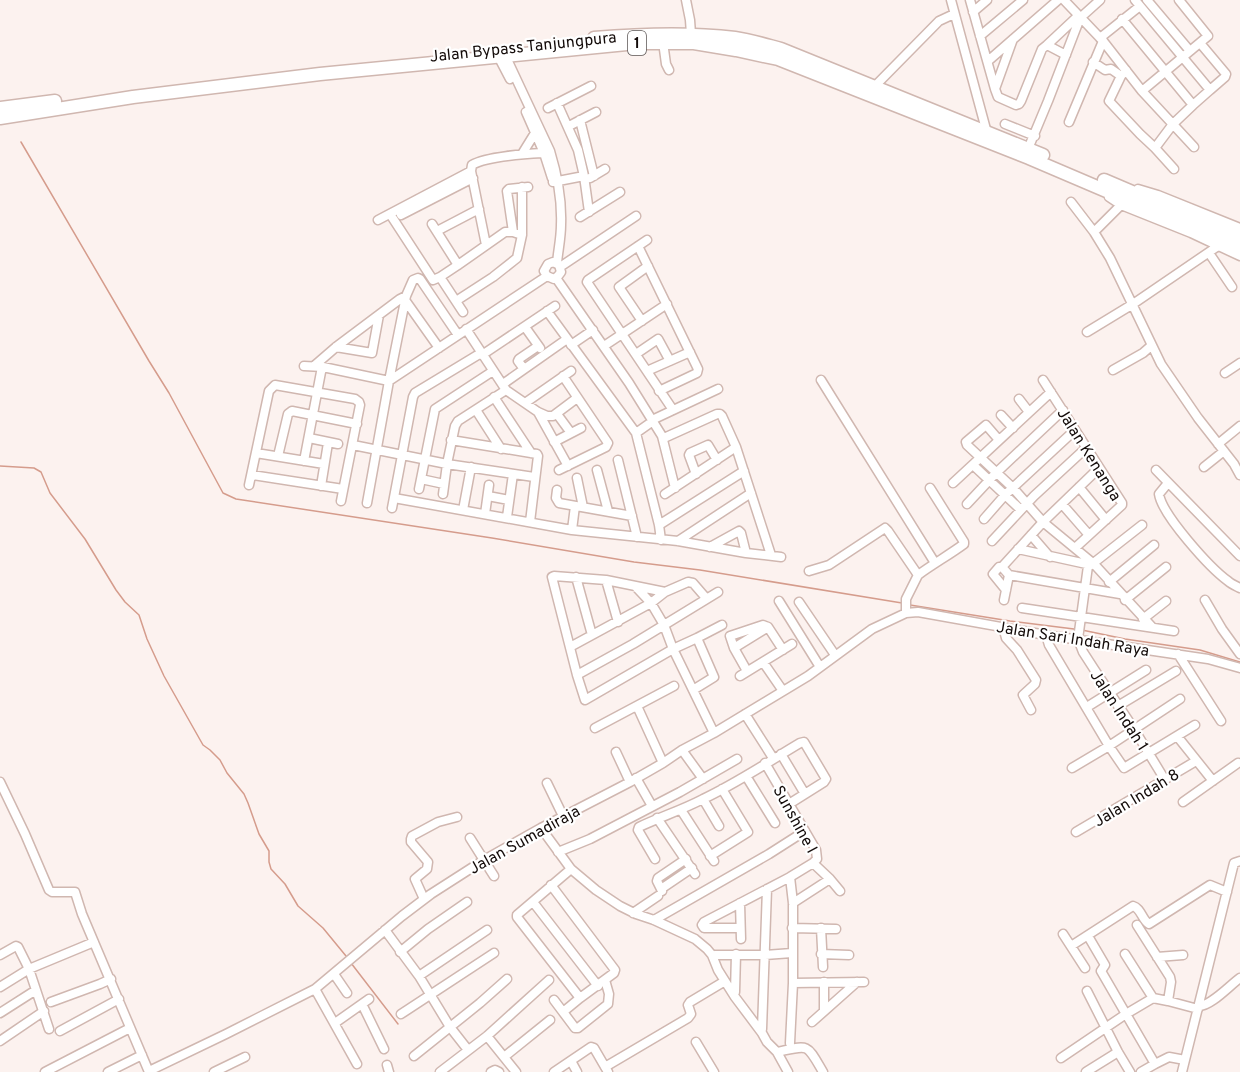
<svg xmlns="http://www.w3.org/2000/svg" width="1240" height="1072" font-family="Overpass,sans-serif">
<style>
.lines{fill:none;stroke-linecap:round;stroke-linejoin:round}
.stream{stroke:#d59c8c;stroke-width:1.5}
.minor-casing{stroke:#d0b7b0;stroke-width:11}
.highway-casing{stroke:#d0b7b0;stroke-width:15}
.minor{stroke:#fff;stroke-width:8}
.highway{stroke:#fff;stroke-width:12}
.labels{text-anchor:middle;stroke-width:4.5;stroke-linejoin:round;paint-order:stroke}
.shield{fill:#fff;stroke:#5a5453;stroke-width:1.5}
.shield-label{font-size:15px;font-weight:bold;fill:#130b09}
.street-label{font-size:16px;fill:#130b09;stroke:#fff}
</style>
<rect width="100%" height="100%" fill="#fcf2ef"/>
<g class="lines">
<path class="stream" d="M21 142 149 361 169 393 223 493 236 499 492 538 634 562 700 570 902 603
M0 466 34 468 41 472 50 493 85 539 116 590 125 602 139 615 147 639 164 676 203 745 210 750 220 760 227 773 244 794 248 803 259 834 269 851V862L271 869 285 884 298 906 323 928 346 956
M910 605 1010 621 1074 629
M1082 630 1125 639 1200 650 1240 662
M351 963 398 1024"/>
<defs>
<path id="minor" d="M686 0 690 20 691 34
M951 0 987 133
M970 0 995 89
M1064 0 1103 41 1142 91 1194 147
M1135 0 1210 90 1225 77 1226 74 1200 43
M1147 0 1190 51
M973 12 987 0
M1122 19 1193 105 1173 124 1155 148 1140 134 1109 101 1121 76 1126 70
M980 36 1023 0
M1100 38 1140 6
M1013 39 995 89 998 97 1016 105 1019 104 1021 101 1042 49 1047 45 1066 55
M663 42 666 64 669 70
M1047 45 1078 16
M505 55 550 151C557 174 562 201 561 225 561 238 558 251 557 263
M498 56 510 79
M988 61 1058 0
M1093 62 1105 70 1111 69 1121 76
M875 86 939 21 954 14
M1142 91 1208 36 1179 0
M557 103 578 150 584 176 589 212
M1193 105 1210 90
M548 108 591 86
M526 112 544 153 552 178
M580 120 594 176
M1069 122 1103 41
M1005 124 1035 136
M569 126 596 112
M1155 148 1174 169
M1028 149 1048 101 1080 18 1100 0
M522 154 535 133 539 130
M590 178 605 169
M553 182 584 176
M1138 189 1158 195 1240 228
M1109 197 1121 205 1191 233 1240 256
M1071 202 1094 232 1110 258 1161 364 1198 418 1234 464 1240 475
M390 214 433 280 440 277 458 265 505 232H513L522 235
M401 215 473 178
M580 217 620 192
M378 220 471 171
M432 224 458 265
M437 231 479 209
M513 232 507 191 509 189 528 187
M1094 232 1121 205
M647 240 588 280 587 282 673 410
M486 245 471 171 472 165C487 156 526 154 544 153
M638 246 698 369 697 373 659 391
M1209 253 1232 287
M560 267 636 216
M440 277 463 312
M556 278 629 383 662 436 675 488
M405 300 439 348
M456 301 493 277 517 258 522 235V187
M547 311 636 433 659 525 661 540
M642 321 619 287 648 266
M525 327 540 348
M466 329 506 390 538 412 547 416H553L577 398
M1087 332 1133 304 1218 246
M571 345 593 330
M604 346 667 304
M336 347 372 353 379 315
M636 354 658 339 670 361
M482 355 555 306
M304 366 323 367 389 381 547 276 554 279 558 276 561 272 559 265 553 262 548 264 544 271 547 276
M314 366 336 347 400 299 406 296
M524 369 518 361 519 359 538 346
M1113 370 1143 353 1151 346
M647 371 690 352
M1225 373 1240 363
M821 380 935 563
M1043 380 1122 503V505L1075 548
M503 384 567 339
M494 397 531 453
M1019 399 1029 412
M525 403 571 371
M476 410 501 449
M538 412 568 466
M557 414 571 433
M1001 415 1013 428
M652 420 718 389
M636 433 653 421
M309 438 338 444
M664 438 717 414H720L722 416 736 447 771 555
M451 440 537 454 538 456 530 522
M999 440 986 425 966 442 967 445 1013 488 1043 522 1094 564 1152 627
M554 442 581 428
M1218 444 1240 426
M353 445 447 464 534 477
M256 453 324 464
M278 456 288 414 292 411 357 424
M618 460 637 537
M304 461 321 372 323 367
M973 465 1021 510
M1204 467 1224 451
M1099 468 1043 522 1002 567 1009 575 1120 594
M559 470 606 447 608 443 563 376
M597 470 608 511
M1156 470 1240 556
M696 474 689 455 690 453 708 445 717 460
M252 475 343 489
M577 478 583 507
M421 479 444 484
M953 483 1051 392
M1168 483 1159 494C1162 515 1210 568 1228 581 1231 584 1236 586 1240 588
M249 485 269 391 275 385 355 399 359 402 360 405 341 501
M321 486 328 443
M1079 487 1106 520
M419 489 435 409 493 371
M557 490 556 498 559 503 632 516
M443 494 447 464 455 426 458 421 506 390
M665 494 736 447
M488 496 509 500
M394 498 572 530 678 541 746 553 781 557
M367 503 389 381 406 296 413 280 418 278 420 279 458 335
M967 504 996 473 1063 410
M1062 504 1089 535
M392 508 413 397 415 393 481 353
M463 510 471 467
M485 514 489 485
M507 517 513 474
M984 519 1005 495 1075 430
M659 525 744 471
M572 530 575 506
M1031 535 1050 557
M678 541 751 493
M992 541 1034 496 1086 448
M710 547 739 531 741 533 746 553
M1018 549 1091 565 1142 525
M1088 566 1078 639 1083 652 1094 669 1134 729 1165 780
M1002 567H999L993 574 1006 590
M809 571 829 565 885 528 888 531 918 575C933 564 949 555 964 544V542L930 488
M576 577 592 635
M606 580 618 622
M1109 582 1154 545
M636 587 651 603 664 625 673 649 714 733
M665 592 606 580 554 576 552 577 577 675 585 700 673 649 697 638 722 625
M1004 600 1009 575
M1125 600 1166 567
M1205 600 1222 629 1240 654
M779 601 820 667
M799 602 835 655
M1022 608 1174 631
M906 613V599L918 575
M1143 619 1166 601
M1003 627 1006 638 1017 650 1036 680 1035 684 1023 695 1031 710
M1046 635 1049 645 1109 746 1124 768 1195 725
M570 647 651 603 665 592 688 582 693 583 706 598
M734 648 768 627
M1178 654 1221 721
M763 662 783 691
M747 671 734 648 730 636 763 625 768 627 783 650
M577 675 633 644 718 592
M740 676 792 644
M693 690 714 677 697 638
M637 706 663 763
M1118 706 1176 671
M1087 707 1146 670
M745 714 773 758
M595 728 674 686
M1177 736 1213 781
M682 750 703 779
M616 752 630 782
M781 754 805 794
M1072 768 1109 746 1180 699
M746 776 775 823
M636 778 652 806
M0 782 25 834 49 890 52 892H75L82 914 149 1072
M547 783 563 816
M703 799 719 826
M1183 802 1238 763
M681 810 714 861
M657 818 695 874
M541 828 571 869 596 890 620 906 636 914 654 920 695 939 707 949 712 955 718 970 735 997 762 1033 767 1042 777 1052C810 1045 806 1043 823 1072
M1076 832 1196 761
M470 838 494 876
M558 852 590 839 680 792 737 759
M710 856 748 832 722 789
M655 859 638 830 639 827C660 817 682 810 703 799 737 783 768 762 800 743L804 742 826 779 824 782 789 804
M813 863 830 879 840 891
M790 877 793 903V983L790 1043
M551 885 615 970 614 973 580 998 517 917V915L571 869
M661 889 692 868
M662 891 657 881 658 878 686 859
M424 899 415 879 427 869 428 862 411 842V839L412 836 438 822 457 817
M533 902 598 986
M740 903 741 939
M793 903 830 879
M633 913 658 896
M654 920 769 854 805 831
M1137 925 1170 977 1171 982 1168 1001
M740 928H704L702 925 704 922 790 877 813 863 817 859 816 850 765 763
M792 928 836 929
M821 928 823 967
M385 930 419 976 450 1027 468 1050
M1063 934 1085 968
M1088 936 1105 965 1101 971 1155 1064 1169 1057 1185 1060
M1071 946 1133 906C1141 908 1142 920 1149 924L1210 885 1227 892
M400 952 428 929 467 902
M821 954 849 955
M1125 954 1153 998
M0 955 16 946 18 947 29 969 49 1029
M715 955H765L792 953
M1157 957 1183 955
M334 974 347 993
M419 976 487 930
M793 983 864 982
M0 987 29 969 94 942
M315 989 357 1064
M1087 991 1118 1052 1130 1072
M735 992 736 954
M580 998 563 1012 575 1028H578L608 1004 609 994 605 980
M554 1000 563 1012
M51 1002 100 984 111 979
M362 1004 384 1049
M1199 1006C1211 1006 1229 986 1240 978
M824 1011V982
M0 1013 36 990
M401 1014 494 953
M812 1022 857 982
M335 1023 369 999
M762 1029 767 889
M60 1031 119 999
M487 1036 516 1072
M0 1041 44 1011
M696 1042 714 1072
M777 1052 788 1072
M414 1056 480 1003 507 979
M504 1057 550 1020
M1061 1058 1126 1014 1153 998 1168 1001 1198 1009
M571 1061 577 1072
M387 1065 389 1072
M605 1067 688 1018 691 1014 688 1005 690 1002 725 981
M149 1071 226 1034 315 989 402 916 431 894 484 860 541 828 630 782 663 763 682 750 714 733 808 676 872 629 906 613 918 612 1046 635 1208 659 1240 668
M45 1072 130 1028
M108 1072 142 1055
M214 1072 245 1057
M440 1072 487 1036 549 980
M491 1072 495 1070 499 1072
M554 1072 591 1047 594 1048 608 1072
M1086 1072 1118 1052
M1141 1072 1155 1064
M1182 1072 1234 863 1240 861"/>
<path id="highway" d="M594 38C641 34 688 32 735 38 750 40 766 45 781 49L1043 155
M0 108 55 101
M0 118 133 97 320 74 637 43H694L736 50 778 59 1029 158 1240 248
M1104 180 1240 238"/>
</defs>
<use href="#minor" class="minor-casing"/>
<use href="#highway" class="highway-casing"/>
<use href="#minor" class="minor"/>
<use href="#highway" class="highway"/>
</g>
<g class="labels">
<rect class="shield" x="628" y="31" width="18" height="24" rx="4.5"/>
<g class="shield-label">
<text x="637" y="48">1</text>
</g>
<g class="street-label">
<text transform="translate(523 46) rotate(-6)" y="6">Jalan Bypass Tanjungpura</text>
<text transform="translate(1090 454) rotate(58)" y="6">Jalan Kenanga</text>
<text transform="translate(1073 638) rotate(9)" y="6">Jalan Sari Indah Raya</text>
<text transform="translate(1120 710) rotate(57)" y="6">Jalan Indah 1</text>
<text transform="translate(1136 797) rotate(-31)" y="6">Jalan Indah 8</text>
<text transform="translate(796 819) rotate(61)" y="6">Sunshine I</text>
<text transform="translate(524 839) rotate(-29)" y="6">Jalan Sumadiraja</text>
</g>
</g>
</svg>
